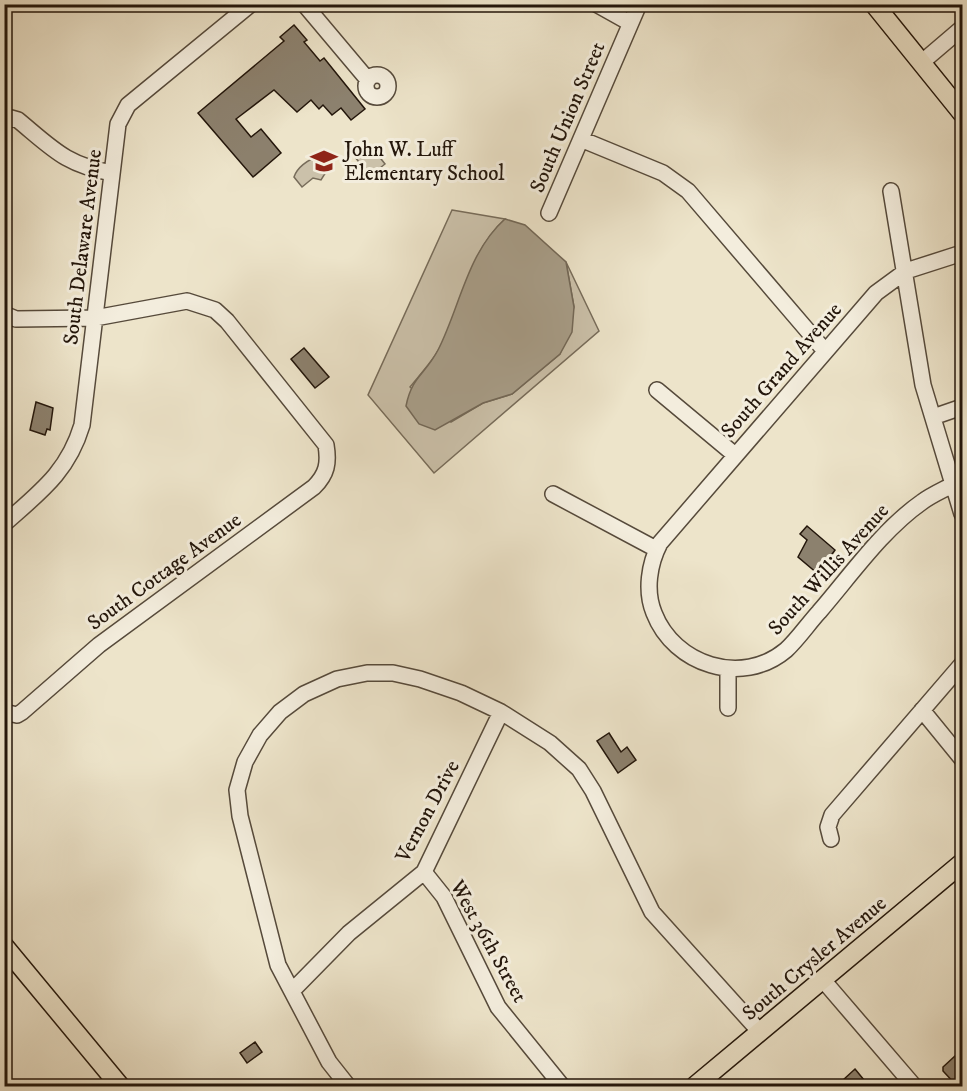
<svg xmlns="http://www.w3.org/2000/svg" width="967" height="1091" font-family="'IM FELL DW Pica',serif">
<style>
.green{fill:#cbc1aa;stroke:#776c5a;stroke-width:1.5}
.water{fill:#a89e89;stroke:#736857;stroke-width:1.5}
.building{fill:#8c816e;stroke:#23160b;stroke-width:1.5}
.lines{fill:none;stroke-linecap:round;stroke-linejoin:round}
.minor-casing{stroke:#564a3b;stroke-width:18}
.major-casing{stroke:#23160b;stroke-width:21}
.minor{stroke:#f3eddd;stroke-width:15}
.major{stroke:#ede4ca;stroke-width:18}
.labels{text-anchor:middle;stroke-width:6;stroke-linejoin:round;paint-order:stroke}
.street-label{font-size:21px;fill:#23160b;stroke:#f3eddd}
.poi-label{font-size:21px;fill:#23160b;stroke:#f3eddd;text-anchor:start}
</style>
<rect width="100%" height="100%" fill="#ede4ca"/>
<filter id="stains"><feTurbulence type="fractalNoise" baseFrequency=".00333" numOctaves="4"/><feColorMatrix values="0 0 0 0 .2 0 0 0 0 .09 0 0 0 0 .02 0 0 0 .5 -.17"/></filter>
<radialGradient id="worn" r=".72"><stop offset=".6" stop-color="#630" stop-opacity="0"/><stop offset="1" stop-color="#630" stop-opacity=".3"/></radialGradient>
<path class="green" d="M370 145 385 164 370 176 355 157Z
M323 154 331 164 321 180 313 178 302 187 294 177C298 165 312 158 323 154Z
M452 210 505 219C466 254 463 311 436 354 429 365 419 376 410 387L451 422 483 403 512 394 560 354 574 307 566 262 599 331 434 473 368 395Z"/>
<path class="water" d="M505 219 525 225 566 262 574 307 572 332 560 354 512 394 483 403 435 430 419 424 406 406C412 376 425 375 438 350 460 307 467 253 505 219Z"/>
<path class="building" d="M294 25 307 40 304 42 320 61 324 58 365 109 351 120 341 108 332 115 323 105 319 109 311 100 297 112 274 90 236 119 251 137 261 129 281 153 253 177 198 113 284 41 280 37Z
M304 348 329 377 315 388 291 359Z
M36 402 53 408 50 430 47 429 45 435 30 430Z
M807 526 835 550 818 574 798 557 807 540 800 534Z
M609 733 621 752 627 747 636 760 618 773 597 741Z
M255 1042 262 1052 247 1063 240 1053Z
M955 1056 959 1059 963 1056V1086H957L943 1071V1067Z
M855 1069 869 1086H848L843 1080Z"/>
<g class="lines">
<defs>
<path id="minor" d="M304 4 368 80
M596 4 630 23
M921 63 962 28
M366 86a11 11 0 1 1 22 0a11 11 0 1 1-22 0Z
M4 121 11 118 18 120C53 149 66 165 112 173
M583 140 663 173 688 191 825 351
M891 191 923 385 962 514
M549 213 639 4
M4 314 16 319 95 318 187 301 215 310 227 321 326 445C329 463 327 474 314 487L99 645 22 712 17 715 4 712
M657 390 735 455
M933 417 962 407
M954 484C943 490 931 495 922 502 882 530 851 575 819 612 808 624 798 639 786 650 742 687 674 665 654 613 645 591 649 564 660 543L876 293 906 271 962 253
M553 494 656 549
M4 524C40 492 68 472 82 425L118 124 128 105 251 4
M728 708V669
M922 710 962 759
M831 839 828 827 832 815 962 664
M424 872 444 897 498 1007 562 1086
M823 980 914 1086
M293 990 349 933 424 872 501 712
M348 1086 329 1062 278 965 240 816 237 790 245 762 260 735 280 712 304 694 337 679 367 673H393L420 679 461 693 501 712 550 743 579 769 593 791 652 912 760 1032"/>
<path id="major" d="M874 4 962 113
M4 946 120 1086
M695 1086 962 863"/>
</defs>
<use href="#minor" class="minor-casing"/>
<use href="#major" class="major-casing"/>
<use href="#minor" class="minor"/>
<use href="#major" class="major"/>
</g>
<defs>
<symbol id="school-bare" viewBox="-9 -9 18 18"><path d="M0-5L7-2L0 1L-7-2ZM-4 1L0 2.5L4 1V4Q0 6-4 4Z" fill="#8f2418" stroke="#f3eddd" stroke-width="2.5" paint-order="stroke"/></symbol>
</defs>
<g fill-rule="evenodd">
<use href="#school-bare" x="305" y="142" width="38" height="38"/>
</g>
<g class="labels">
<g class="street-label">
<text transform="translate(567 117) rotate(-67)" y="7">South Union Street</text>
<text transform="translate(82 247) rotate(-83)" y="7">South Delaware Avenue</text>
<text transform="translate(781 370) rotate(-49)" y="7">South Grand Avenue</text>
<text transform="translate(828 569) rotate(-48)" y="7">South Willis Avenue</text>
<text transform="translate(164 571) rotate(-36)" y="7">South Cottage Avenue</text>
<text transform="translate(427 811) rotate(-62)" y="7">Vernon Drive</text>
<text transform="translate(489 941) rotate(61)" y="7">West 36th Street</text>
<text transform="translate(814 958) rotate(-40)" y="7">South Crysler Avenue</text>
</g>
<g class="poi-label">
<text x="344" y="156">John W. Luff<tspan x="344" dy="24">Elementary School</tspan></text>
</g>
</g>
<rect width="967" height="1091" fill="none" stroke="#ede4ca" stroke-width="24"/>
<rect x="6" y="6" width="955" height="1079" fill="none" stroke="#23160b" stroke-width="3"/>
<rect x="12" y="12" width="943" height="1067" fill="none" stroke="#23160b" stroke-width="1.5"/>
<rect width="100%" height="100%" filter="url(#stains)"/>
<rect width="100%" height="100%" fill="url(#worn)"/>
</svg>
